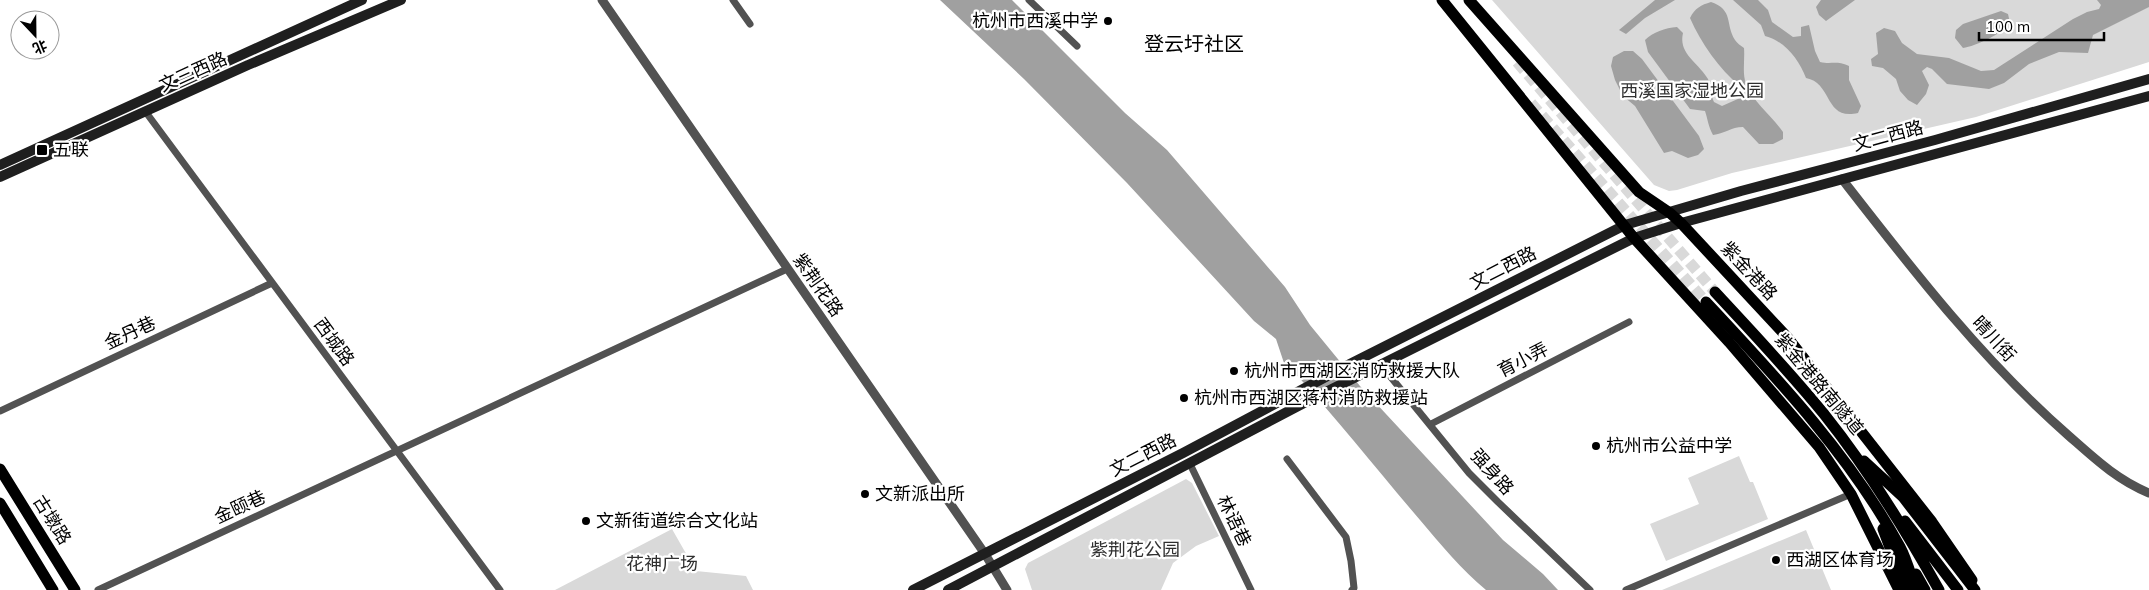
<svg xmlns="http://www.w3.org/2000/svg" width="2149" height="590" font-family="Mulish,'Noto Sans SC',sans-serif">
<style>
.green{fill:#d9d9d9}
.water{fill:#a0a0a0}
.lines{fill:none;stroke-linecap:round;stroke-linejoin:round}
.trunk-tunnel{stroke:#d9d9d9;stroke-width:11;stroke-dasharray:11 5.5;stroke-linecap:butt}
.minor{stroke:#525252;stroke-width:7}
.tertiary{stroke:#525252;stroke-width:9}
.secondary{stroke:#1f1f1f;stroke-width:10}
.primary{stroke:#000;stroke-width:11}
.trunk{stroke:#000;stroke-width:11}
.poi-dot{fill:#000;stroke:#fff;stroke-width:2}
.labels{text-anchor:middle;stroke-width:4.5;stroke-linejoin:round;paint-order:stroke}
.poi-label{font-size:18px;fill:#000;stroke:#fff;text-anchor:start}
.street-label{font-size:18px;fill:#000;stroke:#fff}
.park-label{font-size:18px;fill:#303030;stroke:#fff}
.quarter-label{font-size:20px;fill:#000;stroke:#fff}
</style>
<rect width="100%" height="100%" fill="#fff"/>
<path class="green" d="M1492 0H2149V62L1976 117 1732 173 1677 190 1669 191 1654 185Z
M1739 456 1750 482H1753L1768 519 1666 561 1650 524 1699 504 1688 478Z
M1186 479 1192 483 1219 536 1196 546 1173 563 1161 590H1032L1025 569 1028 563Z
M672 529 696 571 746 576 753 590H555Z
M1806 530 1831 590H1662Z"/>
<path class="water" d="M940 0H1012L1125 113 1167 150 1285 287 1310 325 1360 386 1503 540 1543 574 1558 590H1486C1461 569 1441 545 1420 520 1378 471 1338 420 1294 372L1292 367 1286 369 1276 339 1254 321 1127 183 1024 79Z
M1655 0H1675L1645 18 1626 34 1619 30Z
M1733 0H1758L1768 10 1772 22 1793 37 1801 36V27L1809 25 1815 51 1820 62C1832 65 1835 60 1849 66V80L1861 106 1858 113C1824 121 1833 83 1806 78 1799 60 1785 41 1765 36L1761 25Z
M1821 0H1855L1826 21 1819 15 1816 7Z
M2097 0H2149V7L2093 35 2088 53 2059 52 2029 64 2004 83 1989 89 1947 84 1932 69 1927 67 1922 71 1929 85 1926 94 1917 105 1908 100 1900 91 1896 79 1883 68 1872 66 1871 59 1878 54 1876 33 1884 28 1895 31 1902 43 1917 54 1949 58 1981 71 1994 70 2073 19 2087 12 2099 9 2101 5Z
M1711 2C1734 10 1725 24 1735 40 1737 43 1741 46 1744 48 1745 60 1742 73 1746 84 1753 102 1772 116 1783 132V139L1773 144H1759L1743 127C1731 127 1724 134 1713 135 1708 126 1708 120 1705 111L1690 109 1648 52 1645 40C1653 32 1665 28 1677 27L1683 33C1678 54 1699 63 1708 79 1710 83 1711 96 1714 102L1722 106 1740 98V86C1719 69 1701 43 1690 18 1695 8 1701 5 1711 2Z
M2001 11 2008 14 2010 23C2002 34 1976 46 1963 48L1955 38 1956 30 1963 24Z
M1624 51H1633L1642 59 1699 136 1704 149 1698 155 1688 158 1672 151 1664 153 1635 106 1623 96 1615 80 1611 66 1613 57Z"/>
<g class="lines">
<path class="trunk-tunnel" d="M1517 62 1715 292
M1531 103 1706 302"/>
<path class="minor" d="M733 0 750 24
M1029 0 1077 46
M145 111 500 590
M1381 365 1469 473 1498 502 1590 590
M0 411 272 283
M1431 424 1629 322
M1287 459 1346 537 1351 561 1354 588 1352 590
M1190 464 1251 590
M98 590 787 269
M1626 590 1851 494"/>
<path class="tertiary" d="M602 0 985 554 1007 590
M1842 179C1912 269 1982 360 2069 436 2094 458 2117 480 2149 493"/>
<path class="secondary" d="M0 165 362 0
M0 177 248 65 401 0
M913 590 1183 453 1350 364 1625 225 1741 191 1935 140 2149 79
M948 590 1302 404 1634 238 1681 223 2149 96"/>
<path class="primary" d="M1442 0 1634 238 1729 342 1819 447 1851 494 1899 590
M1469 0 1639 192 1670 213 1681 223 1787 337 1932 522 1972 580
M0 469 75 590
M0 503 53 590"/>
<path class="trunk" d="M1715 292C1752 332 1790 372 1824 414 1868 469 1905 529 1939 590
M1706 302C1776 377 1850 455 1900 547 1907 560 1911 576 1916 590
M1864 461 1903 497 1975 590
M1905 521 1958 590
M1883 529 1906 590
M1916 574 1925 590"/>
</g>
<g class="poi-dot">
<circle cx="1108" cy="21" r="5"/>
<rect x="36" y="144" width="12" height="12" rx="2.5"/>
<circle cx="1234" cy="371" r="5"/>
<circle cx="1184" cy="398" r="5"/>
<circle cx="1596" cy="446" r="5"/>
<circle cx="865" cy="494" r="5"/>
<circle cx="586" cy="521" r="5"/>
<circle cx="1776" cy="560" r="5"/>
</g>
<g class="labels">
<g class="poi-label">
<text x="1098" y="27" text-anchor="end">杭州市西溪中学</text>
<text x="53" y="156">五联</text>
<text x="1244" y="377">杭州市西湖区消防救援大队</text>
<text x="1194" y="404">杭州市西湖区蒋村消防救援站</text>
<text x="1606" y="452">杭州市公益中学</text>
<text x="875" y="500">文新派出所</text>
<text x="596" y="527">文新街道综合文化站</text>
<text x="1786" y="566">西湖区体育场</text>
</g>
<g class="street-label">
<text transform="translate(193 72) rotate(-24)" y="6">文三西路</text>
<text transform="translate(1888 136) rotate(-15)" y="6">文二西路</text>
<text transform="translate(1503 268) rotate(-27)" y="6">文二西路</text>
<text transform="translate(1749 271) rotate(47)" y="6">紫金港路</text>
<text transform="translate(818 285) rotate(55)" y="6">紫荆花路</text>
<text transform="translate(130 333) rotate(-25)" y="6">金丹巷</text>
<text transform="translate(1994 339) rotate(47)" y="6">晴川街</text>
<text transform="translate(334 342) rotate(54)" y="6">西城路</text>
<text transform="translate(1523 360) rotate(-27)" y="6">育小弄</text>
<text transform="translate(1819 384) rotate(50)" y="6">紫金港路南隧道</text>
<text transform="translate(1143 455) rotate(-27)" y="6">文二西路</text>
<text transform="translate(1492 472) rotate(48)" y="6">强身路</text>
<text transform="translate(240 507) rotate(-25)" y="6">金颐巷</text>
<text transform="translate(52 520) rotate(58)" y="6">古墩路</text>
<text transform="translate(1234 521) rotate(64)" y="6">林语巷</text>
</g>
<g class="park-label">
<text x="1692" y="97">西溪国家湿地公园</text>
<text x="1135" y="556">紫荆花公园</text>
<text x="662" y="570">花神广场</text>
</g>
<g class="quarter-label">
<text x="1194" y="51">登云圩社区</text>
</g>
</g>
<g transform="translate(35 35) rotate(158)"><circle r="24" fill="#ffffff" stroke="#999999"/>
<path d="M0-4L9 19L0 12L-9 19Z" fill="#000000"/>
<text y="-8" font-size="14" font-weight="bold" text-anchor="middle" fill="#000000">北</text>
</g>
<path d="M1979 32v8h125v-8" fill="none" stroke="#000000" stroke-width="2.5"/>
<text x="1986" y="32" font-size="15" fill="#000000" stroke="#ffffff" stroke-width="4" paint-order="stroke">100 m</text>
</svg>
